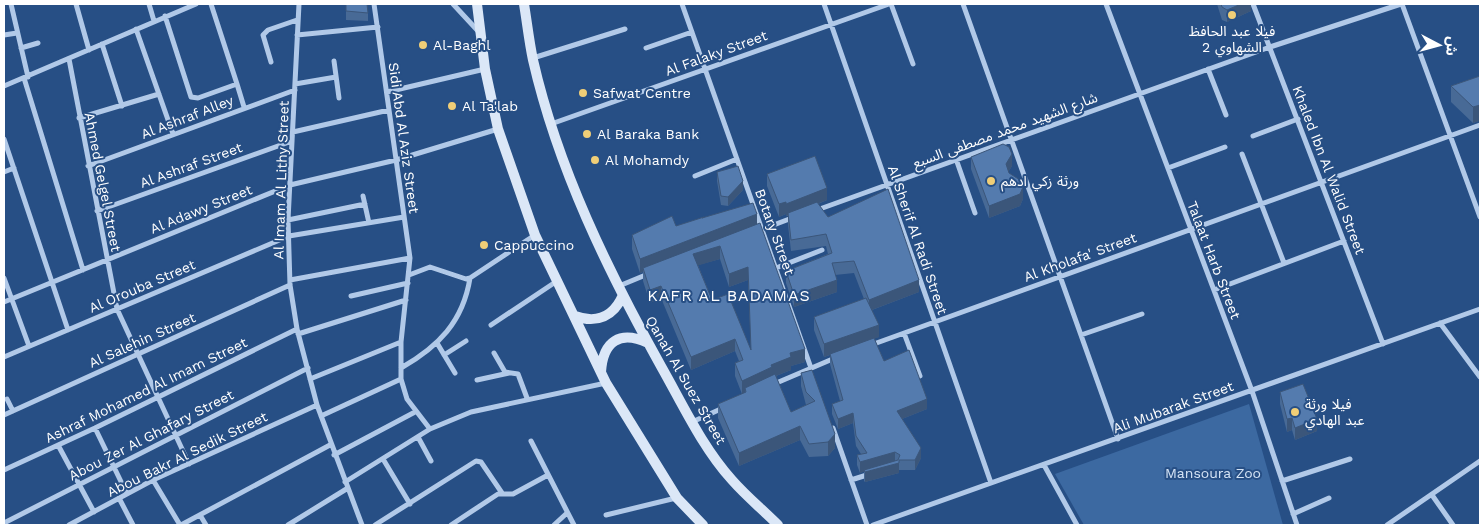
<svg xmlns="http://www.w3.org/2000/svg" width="1484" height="529" font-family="'Work Sans','Noto Sans Arabic',sans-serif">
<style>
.green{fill:#3c69a1}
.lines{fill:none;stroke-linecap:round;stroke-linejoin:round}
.street{stroke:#b1c9e8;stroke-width:5}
.secondary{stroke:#dbe7f7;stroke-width:10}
.wall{fill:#486a96;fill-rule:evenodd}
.shaded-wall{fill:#3b567a}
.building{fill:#547bae;stroke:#3b567a;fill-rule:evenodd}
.poi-dot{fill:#f0ce77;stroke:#274f85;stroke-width:2}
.labels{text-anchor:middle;stroke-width:4;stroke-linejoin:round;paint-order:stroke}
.poi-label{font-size:14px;fill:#fff;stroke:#274f85;text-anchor:start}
.street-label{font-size:14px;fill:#fff;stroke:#274f85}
.park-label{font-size:14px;fill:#d5e4f6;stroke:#274f85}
.quarter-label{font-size:16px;letter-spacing:1px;fill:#fff;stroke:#274f85}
</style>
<rect width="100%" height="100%" fill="#274f85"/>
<path class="green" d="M1249 404 1283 525H1084L1055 474Z"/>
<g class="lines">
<path class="street" d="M11 4 28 77
M76 4 89 50
M149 4 154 21
M211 4 237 84
M299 4 288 220 290 285 297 329 317 405 362 525
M374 4 410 258 401 342V379L407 399 430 429
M453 4 478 31
M682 4 811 368
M824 4 991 483
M891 4 913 64
M963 4 1118 439
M1106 4 1252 391 1297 525
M1253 4 1383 344
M1402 4 1480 217
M165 16 191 97 198 98 237 84 244 107
M136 29 173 134
M4 35 17 33
M297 35 378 27
M102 44 122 106
M21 48 38 43
M646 48 692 32
M533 58 625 29
M69 59 117 309 189 464
M334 61 339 98
M271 62 263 35 268 30 297 20
M1208 69 1226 115
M24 78 83 270
M295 84 336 77
M4 86 196 4
M387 92 485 69
M79 118 159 94
M551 124 889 4
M293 132 389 110
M1253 136 1298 119
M4 139 68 330
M1242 154 1284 263
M956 159 975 213
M88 166 295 90
M1168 168 1225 147
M4 172 14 168
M695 176 737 159
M363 196 369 223
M817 210 1270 47 1401 4
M97 211 292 141
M288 220 365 204
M755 232 792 218
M776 268 822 250
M409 275 430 267 466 279 470 278 535 235
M4 278 29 346
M290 280 410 258
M619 286 648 274
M1214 290 1344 241
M351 296 408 283
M4 302 290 185 396 160 498 129
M1440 323 1480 377
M491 325 557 281
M904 333 920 376
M298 334 406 300
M1081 335 1142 314
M437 343 455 373
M871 345 1480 125
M494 353 505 372 518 374 527 398
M444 355 466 341
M4 357 289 236 404 217
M401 368C438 347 463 322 470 278
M310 379 401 342
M477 380 509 373
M774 384 835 358
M7 399 13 411
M4 415 290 285
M321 416 401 379
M692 422 723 408
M95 428 127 494
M833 428 867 525
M418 437 431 461
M531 441 574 525
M58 445 94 512
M334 455 415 412
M383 459 410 504
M1044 465 1077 525
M4 470 95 428 297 329
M153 480 180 525
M851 480 870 474
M1282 481 1350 459
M345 482 430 429 471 412 606 383
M1432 495 1453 525
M119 498 133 525
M1293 514 1329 498
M200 515 206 525
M606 515 676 498
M4 523 308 368
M69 525 153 480 317 405
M181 525 330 445
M288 525 348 488
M375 525 476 461 481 462 502 493
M451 525 498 494H513L548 475
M554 525 567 513
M873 525 1480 309
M1387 525 1480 461"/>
<path class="secondary" d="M477 4 485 69 498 129 535 235 606 383 677 498 703 525
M524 4C527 22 529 41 533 60 558 169 608 271 662 368 684 407 703 448 732 480 746 496 763 510 778 525
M575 316C597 324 614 316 623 295
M601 372C603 341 620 330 648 343"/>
</g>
<path class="wall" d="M346 4 368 13V21L346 20Z
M1217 4H1251V11L1227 22 1222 20Z
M1480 76V131L1479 130V121L1473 123 1451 102V86Z
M971 157 1012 166 1008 172 1023 199 1020 206 989 218 971 169Z
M717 172 743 190 728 206 721 205 717 181Z
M767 174 827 200 818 204 828 217 919 292 872 310 879 337 874 338 884 361 927 409 902 419 921 458 915 470H899V473L865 482 864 481V471L860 473 857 465V455L861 454 856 446 853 423 838 429 832 414V404L840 401 830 364V355L824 357 814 330V317L864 299 854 273 835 275 837 292 794 307 786 283V271L828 254 826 246 791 251 788 225V216H786V214L779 217 767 186Z
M704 218 757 224 805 362 791 366V370L776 376 791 412 806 405 801 386V373L812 370 835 448 828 456 809 457 800 440 739 466 718 418V404L745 393 742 394 735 376V363L739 361 735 351 691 370 661 298 650 303 643 281V272L640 273 632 249V235L676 226ZM720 259 729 287 748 280 751 349 712 300 698 265Z
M1280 392 1317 431 1295 440 1292 430 1287 432 1280 404Z"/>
<path class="shaded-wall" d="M1241 4H1251V11L1227 22V10Z
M1480 105 1479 121 1473 123V107Z
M1012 154V166L1006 176V164Z
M743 181V190L728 206V197Z
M1023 187V199L1020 206 989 218V206Z
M827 188V200L786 216V204Z
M786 202V214L779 217V204Z
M757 214V228L643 268V272L640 273V259Z
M720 246V259L693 267V254Z
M748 267V280L729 287V274Z
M837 280V292L794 307V295Z
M919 280V292L869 311V300Z
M661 286V298L650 303V290Z
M879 325V337L824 357V344Z
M735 339V351L691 370V357Z
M805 349V362L791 366V370L745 388V392L742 394V381L790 353Z
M927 399V409L897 421V411Z
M853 413V423L838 429V419Z
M1292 418V430L1287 432V419Z
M1317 419V431L1295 440V428Z
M800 426V440L739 466V453Z
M835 434V448L828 456V442Z
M921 448V458L915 470V460Z
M895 452V462L860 473V462Z
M899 463V473L865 482V472Z"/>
<path class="building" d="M346 4H367L368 13 346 11Z
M1221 4H1241L1227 10 1222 7Z
M1480 76V105L1473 107 1451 86Z
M1003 144 1009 147 1012 154 1006 164 1009 173 1020 180 1023 187 1020 194 989 206 971 157Z
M815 156 827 188 786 204V202L779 204 767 174Z
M738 166 743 181 728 197 721 196 717 172Z
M888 189 919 280 869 300 854 261 832 263 837 280 794 295 786 271 832 253 826 234 791 240 788 213 817 202 828 217Z
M753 203 757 214 640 259 632 235 672 216 676 226 704 217 702 218Z
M760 223 805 349 790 353 791 357 771 365 772 367 742 381 735 363 743 360 735 339 691 357 661 286 650 290 643 268ZM720 246 729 274 748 267 751 350 728 294 712 300 693 254Z
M866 298 879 325 824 344 814 317Z
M874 338 884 361 909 350 927 399 897 411 921 448 915 460H899V463L865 472 864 470 898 460 900 455 895 452 860 462 857 455 867 453 856 436 853 413 838 419 832 404 843 400 830 354Z
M812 370 835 434 828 442 809 444 800 426 739 453 718 404 746 392 745 388 775 374 791 412 815 401 806 392 801 373Z
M1303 384 1317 419 1295 428 1292 418 1287 419 1280 392Z"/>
<g class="poi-dot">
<circle cx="1232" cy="15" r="5"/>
<circle cx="423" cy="45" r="5"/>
<circle cx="583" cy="93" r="5"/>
<circle cx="452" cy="106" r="5"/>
<circle cx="587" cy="134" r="5"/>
<circle cx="595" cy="160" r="5"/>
<circle cx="991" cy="181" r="5"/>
<circle cx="484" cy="245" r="5"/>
<circle cx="1295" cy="412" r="5"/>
</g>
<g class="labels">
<g class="poi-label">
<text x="1232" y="36" text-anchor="middle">فيلا عبد الحافظ<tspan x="1232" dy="16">الشهاوي 2</tspan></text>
<text x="433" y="50">Al-Baghl</text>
<text x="593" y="98">Safwat Centre</text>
<text x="462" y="111">Al Ta'lab</text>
<text x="597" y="139">Al Baraka Bank</text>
<text x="605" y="165">Al Mohamdy</text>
<text x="1001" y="186">ورثة زكي ادهم</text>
<text x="494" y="250">Cappuccino</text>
<text x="1305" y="409">فيلا ورثة<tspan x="1305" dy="16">عبد الهادي</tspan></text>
</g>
<g class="street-label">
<text transform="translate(716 53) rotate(-20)" y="5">Al Falaky Street</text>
<text transform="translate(187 117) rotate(-21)" y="5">Al Ashraf Alley</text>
<text transform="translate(1005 130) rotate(-20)" y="5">شارع الشهيد محمد مصطفى السبع</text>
<text transform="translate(404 138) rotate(82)" y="5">Sidi Abd Al Aziz Street</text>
<text transform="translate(191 165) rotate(-20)" y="5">Al Ashraf Street</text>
<text transform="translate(1329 170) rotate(69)" y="5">Khaled Ibn Al Walid Street</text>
<text transform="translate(281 180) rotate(-88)" y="5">Al Imam Al Lithy Street</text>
<text transform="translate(103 182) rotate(79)" y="5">Ahmed Gelgel Street</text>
<text transform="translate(201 209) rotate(-22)" y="5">Al Adawy Street</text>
<text transform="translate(775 232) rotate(70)" y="5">Botary Street</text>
<text transform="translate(918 240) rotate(71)" y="5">Al Sherif Al Radi Street</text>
<text transform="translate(1080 257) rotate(-20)" y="5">Al Kholafa' Street</text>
<text transform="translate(1214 260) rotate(69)" y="5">Talaat Harb Street</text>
<text transform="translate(142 286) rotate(-23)" y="5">Al Orouba Street</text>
<text transform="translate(142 340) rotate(-24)" y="5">Al Salehin Street</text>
<text transform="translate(686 380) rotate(60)" y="5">Qanah Al Suez Street</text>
<text transform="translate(146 390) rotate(-26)" y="5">Ashraf Mohamed Al Imam Street</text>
<text transform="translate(1173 407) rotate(-20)" y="5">Ali Mubarak Street</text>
<text transform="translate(151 435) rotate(-27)" y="5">Abou Zer Al Ghafary Street</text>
<text transform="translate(187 454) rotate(-26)" y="5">Abou Bakr Al Sedik Street</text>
</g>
<g class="park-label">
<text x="1213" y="478">Mansoura Zoo</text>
</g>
<g class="quarter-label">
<text x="729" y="301">KAFR AL BADAMAS</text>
</g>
</g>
<rect width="1484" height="529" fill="none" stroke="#ffffff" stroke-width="10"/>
<g transform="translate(1439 45) rotate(96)" stroke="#274f85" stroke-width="4" paint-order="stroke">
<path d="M0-4L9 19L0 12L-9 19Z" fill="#ffffff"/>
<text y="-8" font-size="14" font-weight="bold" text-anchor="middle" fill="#ffffff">ش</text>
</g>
</svg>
